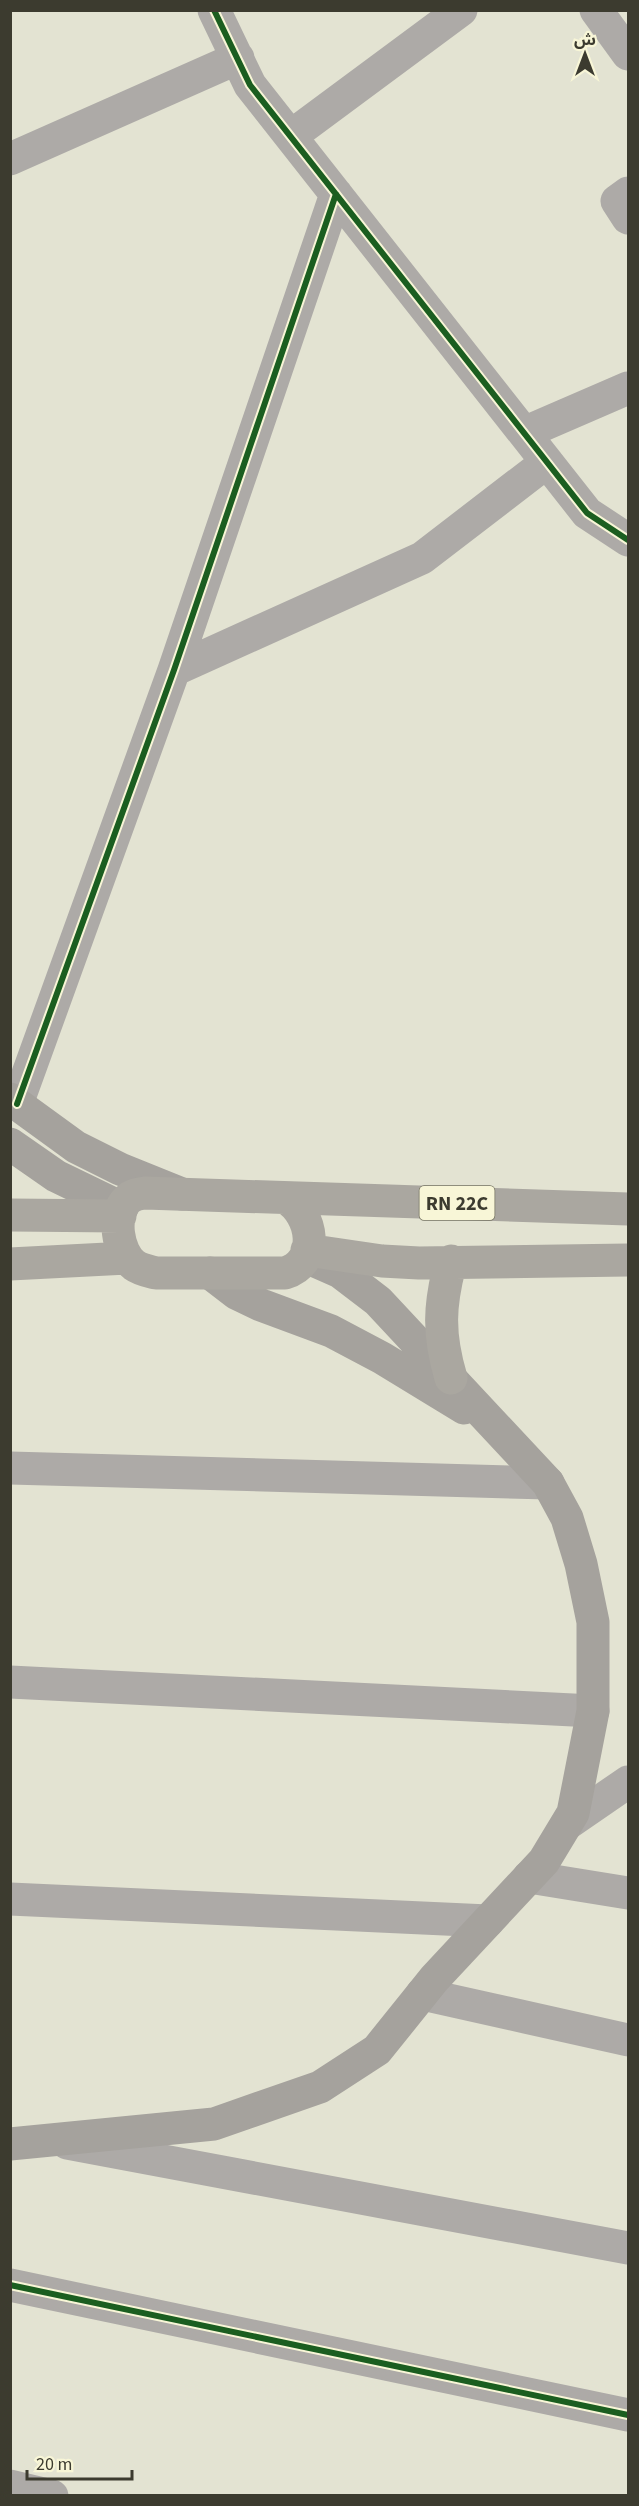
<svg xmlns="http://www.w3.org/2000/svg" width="639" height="2506" font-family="'Source Sans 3','Noto Sans Arabic',sans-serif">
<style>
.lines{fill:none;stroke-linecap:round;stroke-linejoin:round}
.minor{stroke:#adaaa7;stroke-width:33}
.major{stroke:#a5a29d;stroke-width:33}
.highway{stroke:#aaa7a0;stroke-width:33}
.cycleway-casing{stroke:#f8f6d7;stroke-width:10}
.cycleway{stroke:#1b5e20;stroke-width:6}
.labels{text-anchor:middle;stroke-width:6;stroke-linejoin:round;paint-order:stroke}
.shield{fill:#f8f6d7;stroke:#747361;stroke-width:1.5}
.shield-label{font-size:20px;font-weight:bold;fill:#3c3b2f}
</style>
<rect width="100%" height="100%" fill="#e3e3d2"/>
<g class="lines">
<path class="minor" d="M214 10 250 85 587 513 628 540
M596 10 628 54
M291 136 461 10
M10 159 238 58
M628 193 617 201 628 218
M524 433 628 388
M174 670 422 558 547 462
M17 1104 174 670 336 194
M10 1468 548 1483
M10 1682 593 1711
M567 1824 628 1782
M529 1877 628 1893
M10 1899 488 1921
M422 1994 628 2040
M67 2143 628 2248
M10 2285 628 2415
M10 2486 52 2496"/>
<path class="major" d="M10 1099 76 1147 120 1169 182 1194
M10 1144 56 1176 122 1208
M210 1273 236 1293 261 1305 331 1331 382 1358 464 1408
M10 2144 214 2124 320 2087 377 2050 434 1979 544 1861 573 1813 593 1711V1622L581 1564 567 1518 548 1483 378 1301 340 1272 306 1257"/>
<path class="highway" d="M286 1198C313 1214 321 1262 285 1273H156C148 1271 141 1270 134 1265 117 1252 112 1215 127 1200 132 1195 138 1194 145 1193L628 1209
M10 1215 120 1216
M307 1250 382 1261 419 1263 628 1260
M10 1264 127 1258
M451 1378C438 1334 439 1305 451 1261"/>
<defs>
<path id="cycleway" d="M214 10 250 85 587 513 628 540
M17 1104 174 670 336 194
M10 2285 628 2415"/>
</defs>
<use href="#cycleway" class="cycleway-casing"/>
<use href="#cycleway" class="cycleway"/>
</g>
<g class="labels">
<rect class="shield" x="419.5" y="1186" width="75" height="34" rx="4.5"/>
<g class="shield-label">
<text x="457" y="1210">RN 22C</text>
</g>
</g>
<rect width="639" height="2506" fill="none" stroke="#3c3b2f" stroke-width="24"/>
<g transform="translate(585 54)" stroke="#f8f6d7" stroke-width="4.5" paint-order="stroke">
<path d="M0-4.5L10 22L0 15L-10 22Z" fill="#3c3b2f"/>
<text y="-9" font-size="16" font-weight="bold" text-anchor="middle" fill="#3c3b2f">ش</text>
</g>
<path d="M27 2470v9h105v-9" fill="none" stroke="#3c3b2f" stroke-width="3"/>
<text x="36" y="2470" font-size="18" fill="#3c3b2f" stroke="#f8f6d7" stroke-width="4.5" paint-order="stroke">20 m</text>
</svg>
